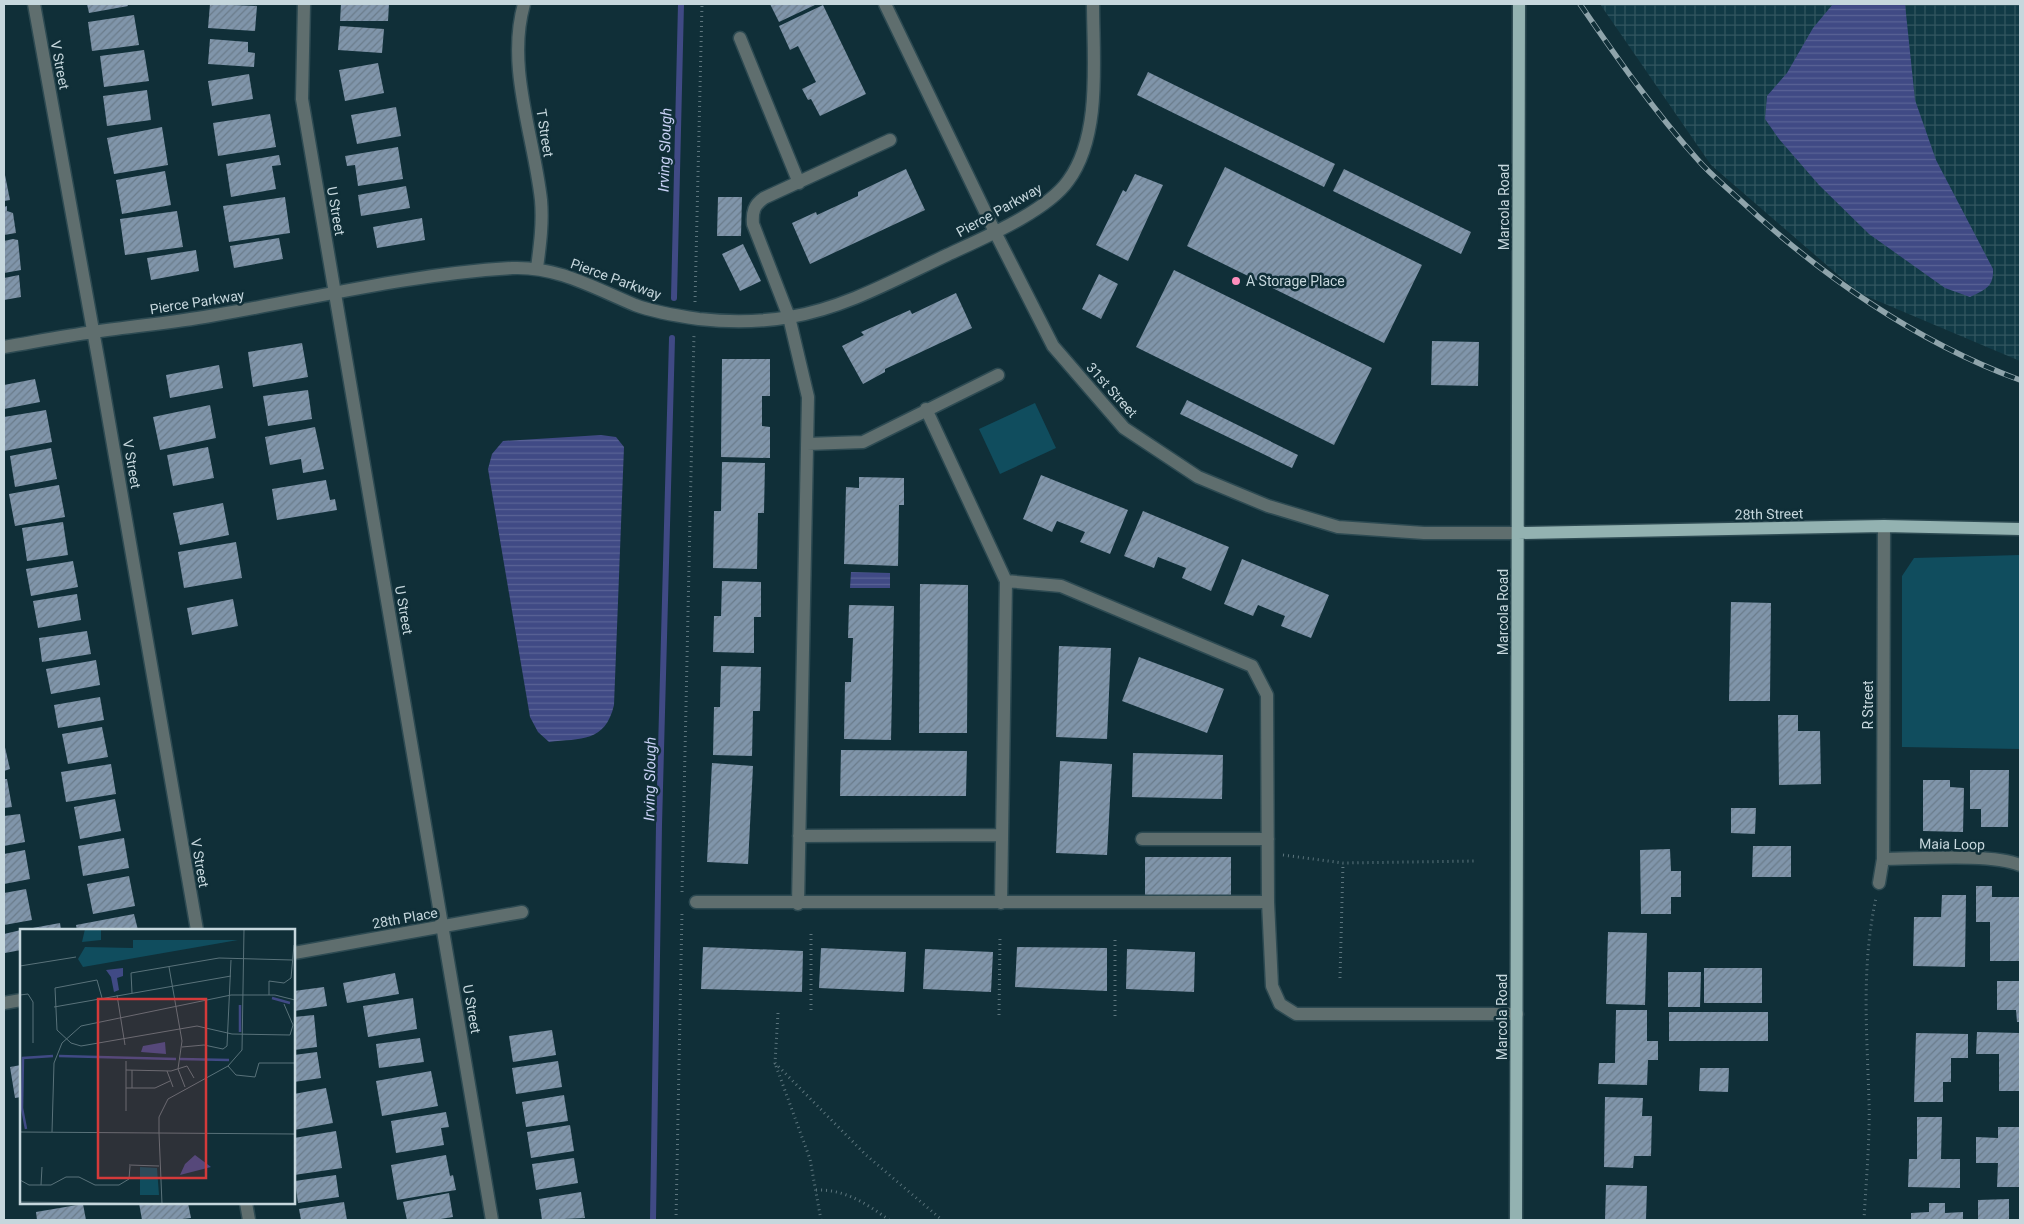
<svg xmlns="http://www.w3.org/2000/svg" width="2024" height="1224" font-family="Roboto,sans-serif">
<style>
.industrial{fill:url(#industrial-grid)}
.green{fill:#104d5e}
.water{fill:url(#water-rules)}
.lines{fill:none;stroke-linecap:round;stroke-linejoin:round}
.stream{stroke:#404a85;stroke-width:6}
.building{fill:url(#building-hatch)}
.minor-casing{stroke:#2d4a52;stroke-width:15}
.major-casing{stroke:#2d4a52;stroke-width:15}
.path{stroke:#5c757d;stroke-width:3;stroke-dasharray:1 4;stroke-linecap:butt}
.minor{stroke:#5f6e6e;stroke-width:12}
.major{stroke:#93b2b1;stroke-width:12}
.rail-casing{stroke:#8fa4ab;stroke-width:5.5}
.rail{stroke:#102f38;stroke-width:4;stroke-dasharray:11;stroke-linecap:butt}
.poi-dot{fill:#fe8ebc;stroke:#102f38;stroke-width:2}
.labels{text-anchor:middle;stroke-width:5;stroke-linejoin:round;paint-order:stroke}
.street-label{font-size:14px;fill:#c6d7dd;stroke:#102f38}
.poi-label{font-size:14px;fill:#c6d7dd;stroke:#102f38;text-anchor:start}
.water-label{font-size:15px;font-style:italic;fill:#c8d1f5;stroke:#102f38}
.inset-river{fill:none;stroke:#404a85;stroke-width:2.5}
.inset-road{fill:none;stroke:#59727a;stroke-width:1}
.view{fill:#d43a3a;fill-opacity:0.15;stroke:#d43a3a;stroke-width:2.5}
.inset-edge{fill:none;stroke:#c6d7dd;stroke-width:2.5}
</style>
<defs>
<pattern id="industrial-grid" width="8" height="8" patternUnits="userSpaceOnUse" patternTransform="scale(1.25)"><rect width="8" height="8" fill="#113a46"/><path d="M0 4h8M4 0v8" fill="none" stroke="#325660"/></pattern>
<pattern id="water-rules" width="6" height="5" patternUnits="userSpaceOnUse" patternTransform="scale(1.25)"><rect width="6" height="5" fill="#404a85"/><path d="M0 2.5h6" fill="none" stroke="#5a6396"/></pattern>
<pattern id="building-hatch" width="6" height="6" patternUnits="userSpaceOnUse" patternTransform="scale(1.25)"><rect width="6" height="6" fill="#8095aa"/><path d="M-1 1l2-2M0 6l6-6M5 7l2-2" fill="none" stroke="#6b7c8b"/></pattern>
</defs>
<rect width="100%" height="100%" fill="#102f38"/>
<path class="industrial" d="M1600 4H2020V361L1859 293 1711 165Z"/>
<path class="green" d="M1035 403 1056 448 1000 474 979 429Z
M2020 555V749L1902 747V576L1914 558Z"/>
<path class="water" d="M1833 4H1905L1915 100 1936 160 1993 269C1994 287 1985 290 1970 297L1945 288 1869 234 1819 185 1779 139 1765 119 1767 96 1787 73 1813 28Z
M601 435 616 437 624 447 614 705C605 743 581 738 549 742L538 732 530 717 488 469 492 454 503 441Z
M851 572 890 573V588H850Z"/>
<g class="lines">
<path class="stream" d="M674 298 681 4
M653 1220 659 825 672 338"/>
</g>
<path class="building" d="M87 4H127L128 6 89 13Z
M210 4 257 6 255 31 208 28Z
M341 4H389L388 21H340Z
M770 4H817L779 22Z
M823 5 866 94 820 116 811 99 808 100 802 89 816 82 798 46 790 50 779 26Z
M134 15 139 45 92 51 88 22Z
M340 26 384 29 382 53 338 50Z
M210 39 248 42V52L255 53 254 67 208 64Z
M144 50 149 81 104 87 100 56Z
M378 63 384 93 345 101 339 70Z
M1148 72 1335 164 1324 187 1137 95Z
M249 74 253 99 212 106 208 81Z
M147 90 151 120 107 126 103 96Z
M396 107 401 136 357 144 351 115Z
M270 114 276 147 218 156 213 123Z
M162 127 168 165 114 174 107 138Z
M398 147 403 179 358 186 355 165 347 166 345 156Z
M279 155 281 165 272 166 276 189 231 197 226 164Z
M1225 167 1422 265 1384 343 1187 246Z
M906 169 925 210 810 264 792 223 816 212 817 215 858 196V192Z
M1344 169 1471 232 1461 254 1333 191Z
M4 170 10 200 4 201Z
M165 171 171 205 122 214 116 180Z
M1135 174 1163 185 1128 261 1096 245 1123 190 1126 192Z
M406 186 410 208 361 216 358 195Z
M285 197 290 233 229 242 223 206Z
M718 197H742L741 236H717Z
M7 206V211L13 213 16 233 4 235V207Z
M177 211 183 247 125 255 120 219Z
M422 218 425 240 377 248 373 227Z
M279 238 283 259 234 268 230 246Z
M13 239 18 240 21 270 4 273V241Z
M743 244 761 281 740 291 722 254Z
M196 250 199 271 151 280 147 258Z
M1174 270 1372 368 1334 445 1136 347Z
M1099 274 1118 284 1101 319 1082 309Z
M19 275 21 297 4 300V278Z
M956 293 972 328 885 369V372L863 384 842 346 864 335 861 332 910 310 912 314Z
M1432 341 1479 342 1478 386 1431 385Z
M302 343 308 377 253 387 248 352Z
M722 359H770V396H762V426L770 427V458L721 457Z
M219 365 223 388 170 398 166 375Z
M35 379 40 402 4 409V385Z
M308 390 312 419 268 426 263 396Z
M1187 400 1298 455 1292 468 1180 414Z
M210 405 216 438 160 450 153 417Z
M46 410 52 442 4 451V417Z
M315 427 324 469 303 473 301 459 270 465 265 437Z
M208 447 214 478 173 486 167 455Z
M51 448 57 479 15 487 10 456Z
M722 462 765 463 764 513H758L757 569 713 568 714 511H721Z
M1041 475 1128 510 1110 554 1080 542 1085 532 1057 521 1052 532 1023 519Z
M859 477 904 478V505H899L898 566 844 564 846 487 859 488Z
M326 480 330 500 335 499 337 510 277 520 272 489Z
M59 485 65 517 15 526 9 494Z
M223 503 229 535 180 545 173 513Z
M1143 511 1229 547 1211 591 1182 578 1186 568 1158 557 1154 568 1124 556Z
M63 522 68 555 27 561 22 528Z
M236 542 242 578 184 588 178 552Z
M1242 559 1329 595 1311 638 1281 626 1285 616 1258 605 1253 616 1224 604Z
M73 561 78 587 31 596 26 569Z
M722 581 761 582V617H754V653L713 652 714 616H721Z
M920 584 968 585 967 733H919Z
M77 594 81 620 38 628 33 601Z
M233 599 238 626 192 635 187 608Z
M1731 602 1771 603 1770 701H1729Z
M849 605 894 606 891 740 844 739 845 682H851L853 638H848Z
M87 631 91 654 42 662 39 638Z
M1059 646 1111 648 1107 739 1056 737Z
M1139 657 1224 689 1207 733 1122 701Z
M96 660 100 685 51 694 46 669Z
M721 666 761 667 760 711H753L752 756 713 755 714 707H720Z
M100 697 104 720 58 728 54 705Z
M1778 715H1798V731H1820L1821 784 1779 785Z
M102 727 108 757 68 764 62 734Z
M4 743 10 769 4 771Z
M841 750 967 751 966 796H840Z
M1133 753 1223 755 1222 799 1132 797Z
M1060 761 1112 764 1107 855 1056 853Z
M712 763 753 766 748 864 707 862Z
M111 764 116 794 66 802 61 772Z
M1970 770H2009L2008 827H1981V809H1970Z
M4 779H7L12 807 4 808Z
M1923 780H1950V787L1964 788 1963 832 1923 831Z
M115 799 121 831 80 839 74 807Z
M1731 808H1756L1755 834 1731 833Z
M20 814 25 842 4 846V816Z
M124 838 129 868 83 876 78 846Z
M1753 846H1791V877H1752Z
M1670 849 1671 871H1681V897H1671V914H1641L1640 850Z
M25 850 30 879 4 884V854Z
M1145 857H1231V900H1145Z
M129 876 135 906 93 914 87 884Z
M1976 886H1992V897H2020V961H1990V922H1976Z
M26 889 32 920 4 925V893Z
M1942 895H1966L1965 967 1913 966 1914 917H1941Z
M134 914 138 930H77L76 925Z
M60 923 61 930H27V929Z
M21 930V950L5 953 4 934Z
M1608 932 1647 933 1645 1005 1606 1004Z
M703 947 803 951 802 992 701 989Z
M1017 947 1107 948V991L1015 987Z
M821 948 906 952 904 992 819 988Z
M925 949 993 952 991 992 923 989Z
M1127 949 1195 952 1194 992 1126 989Z
M1704 968H1762V1003H1704Z
M1668 972H1701L1700 1007H1668Z
M395 973 399 994 347 1003 343 983Z
M1997 981H2020V1022H2017L2016 1010H1997Z
M324 987 327 1006 294 1011V991Z
M413 998 417 1029 368 1037 363 1006Z
M1616 1010H1647V1041H1658V1060H1648L1647 1085 1598 1084 1599 1063H1615Z
M1669 1012H1768V1041H1669Z
M314 1015 317 1047 294 1050V1017Z
M552 1030 556 1055 513 1062 509 1036Z
M1977 1032 2020 1033V1091H1999V1054H1976Z
M1916 1033 1968 1034V1058H1951V1082H1943V1102H1914Z
M420 1038 424 1062 379 1068 376 1044Z
M317 1052 321 1078 294 1082V1055Z
M558 1061 562 1087 516 1094 512 1068Z
M21 1065V1097L15 1098 10 1067Z
M1700 1068H1729L1728 1092 1699 1091Z
M431 1071 438 1106 382 1116 376 1081Z
M326 1088 333 1123 294 1130V1094Z
M564 1095 568 1121 526 1127 522 1102Z
M1605 1097 1643 1098 1642 1116H1652L1651 1156H1634L1633 1168 1604 1167Z
M446 1112 449 1127 441 1128 444 1145 396 1153 391 1121Z
M1917 1117H1942L1941 1159H1960V1188L1908 1187 1909 1159H1917Z
M570 1125 574 1151 531 1158 527 1132Z
M1998 1127H2020V1187H1997L1998 1163H1976V1137L1998 1138Z
M336 1131 342 1168 294 1175V1138Z
M446 1155 450 1176 453 1175 456 1190 397 1200 391 1165Z
M574 1158 578 1183 536 1190 532 1164Z
M336 1175 339 1197 298 1203 295 1181Z
M1606 1185 1647 1186 1646 1220H1605Z
M581 1192 585 1218 542 1220 539 1199Z
M449 1193 453 1217 434 1220H407L403 1202Z
M2009 1199V1220H1978V1200Z
M344 1202 347 1220H301L299 1209Z
M139 1203H188L191 1218 174 1220H142Z
M1929 1203H1945V1213L1963 1212V1220H1911V1213L1929 1212Z
M83 1204 86 1220H37L36 1212Z"/>
<g class="lines">
<defs>
<path id="minor" d="M34 4C56 122 77 240 98 358L197 930
M304 4 302 99 492 1220
M524 4C506 67 534 136 541 200 543 223 540 245 537 268
M885 4 995 232 1053 346 1124 428 1198 477 1268 506 1338 527 1424 533H1518
M740 38 799 183
M4 347C34 342 64 336 94 332 132 326 171 323 210 316 310 299 410 274 512 268 557 266 594 288 635 305 654 312 678 316 699 319 727 322 761 322 790 317 845 308 896 279 947 255 981 239 1046 212 1068 181 1102 135 1093 58 1093 4
M926 409 1006 581 1001 903
M807 444 863 442 998 375
M1006 581 1061 586 1252 666 1267 695 1268 902 1272 986 1280 1004 1296 1014H1517
M799 836 1002 835
M1142 839H1268
M1883 859C1918 859 1991 853 2020 865
M1879 883 1883 859 1884 526
M696 902H1268
M798 904 808 397 789 317 753 224C752 212 754 205 764 198L890 140
M294 953 522 912
M4 1003 21 1000
M246 1203 249 1220"/>
<path id="major" d="M1518 533 1884 526 2020 529
M1516 1220 1519 4"/>
</defs>
<use href="#minor" class="minor-casing"/>
<use href="#major" class="major-casing"/>
<path class="path" d="M695 302 702 4
M1283 855 1343 863 1476 861
M682 892 694 334
M811 934V1013
M1340 978 1343 863
M778 1013 775 1063 866 1155 942 1220
M999 1015 1000 935
M1115 1016V936
M776 1066 810 1159 821 1220
M816 1190C845 1189 867 1204 889 1220
M676 1220 682 911
M1864 1220C1866 1181 1870 1141 1869 1102 1867 1032 1861 967 1876 898"/>
<use href="#minor" class="minor"/>
<use href="#major" class="major"/>
<defs>
<path id="rail" d="M1580 4C1617 58 1654 111 1698 160 1710 174 1725 186 1739 199 1819 274 1916 342 2020 380"/>
</defs>
<use href="#rail" class="rail-casing"/>
<use href="#rail" class="rail"/>
</g>
<circle class="poi-dot" cx="1236" cy="281" r="5"/>
<g class="labels">
<g class="street-label">
<text transform="translate(60 65) rotate(79)" y="5">V Street</text>
<text transform="translate(545 133) rotate(81)" y="5">T Street</text>
<text transform="translate(1504 207) rotate(-90)" y="5">Marcola Road</text>
<text transform="translate(999 210) rotate(-29)" y="5">Pierce Parkway</text>
<text transform="translate(336 211) rotate(80)" y="5">U Street</text>
<text transform="translate(616 279) rotate(20)" y="5">Pierce Parkway</text>
<text transform="translate(197 302) rotate(-9)" y="5">Pierce Parkway</text>
<text transform="translate(1112 390) rotate(48)" y="5">31st Street</text>
<text transform="translate(132 464) rotate(80)" y="5">V Street</text>
<text transform="translate(1769 514) rotate(-1)" y="5">28th Street</text>
<text transform="translate(404 610) rotate(80)" y="5">U Street</text>
<text transform="translate(1503 612) rotate(-90)" y="5">Marcola Road</text>
<text transform="translate(1868 705) rotate(-90)" y="5">R Street</text>
<text transform="translate(1952 844) rotate(1)" y="5">Maia Loop</text>
<text transform="translate(200 863) rotate(80)" y="5">V Street</text>
<text transform="translate(405 918) rotate(-10)" y="5">28th Place</text>
<text transform="translate(472 1009) rotate(80)" y="5">U Street</text>
<text transform="translate(1502 1017) rotate(-90)" y="5">Marcola Road</text>
</g>
<g class="poi-label">
<text x="1246" y="286">A Storage Place</text>
</g>
<g class="water-label">
<text transform="translate(665 150) rotate(-88)" y="5">Irving Slough</text>
<text transform="translate(650 779) rotate(-89)" y="5">Irving Slough</text>
</g>
</g>
<g transform="translate(20 929)">
<rect width="275" height="275" fill="#102f38"/>
<path d="M65 0H81V11L62 13ZM120 238 137 239 139 266H120Z" fill="#104d5e"/>
<path d="M113 11H218L63 38 58 30 65 18 113 19Z" fill="#104d5e"/>
<path d="M103 39V47L97 49 99 61 94 63 91 48 86 41ZM145 113 146 125 121 123 123 117ZM175 226 191 238 160 246 165 235Z" fill="#404a85"/>
<path class="inset-river" d="M252 69 270 74M220 103V76M39 127 156 130M160 130 209 131M6 200 2 179 3 129 33 127"/>
<path class="inset-road" d="M0 37 56 28M149 38 162 112 158 140 165 158M112 64 111 44 199 29 272 31M0 66 8 65 13 73V114M97 66 105 116M249 66V52L264 54 271 49 274 16M82 69 77 51 35 59 37 101 51 114 61 117 177 97 212 105 270 106M264 75 273 96 270 106M34 78 211 47M162 118 184 116 203 120 207 117 211 31M106 132V182M208 137 216 146 235 148 239 134H275M106 141 151 142 167 137 174 149M112 141V159M147 142 153 158M106 159H135L150 152M0 203 275 205M32 203 34 134 42 114 61 97 211 66H255L275 71M139 204V188L148 170 208 137 222 121 224 0M139 204 142 275M109 236 139 237M0 251 9 256H31L46 248H59L75 256H99L109 250 110 237M21 256 22 238M0 273 180 275"/>
<path class="view" d="M78 70H186V249H78Z"/>
<rect width="275" height="275" class="inset-edge"/>
</g>
<rect width="2024" height="1224" fill="none" stroke="#c6d7dd" stroke-width="10"/>
</svg>
